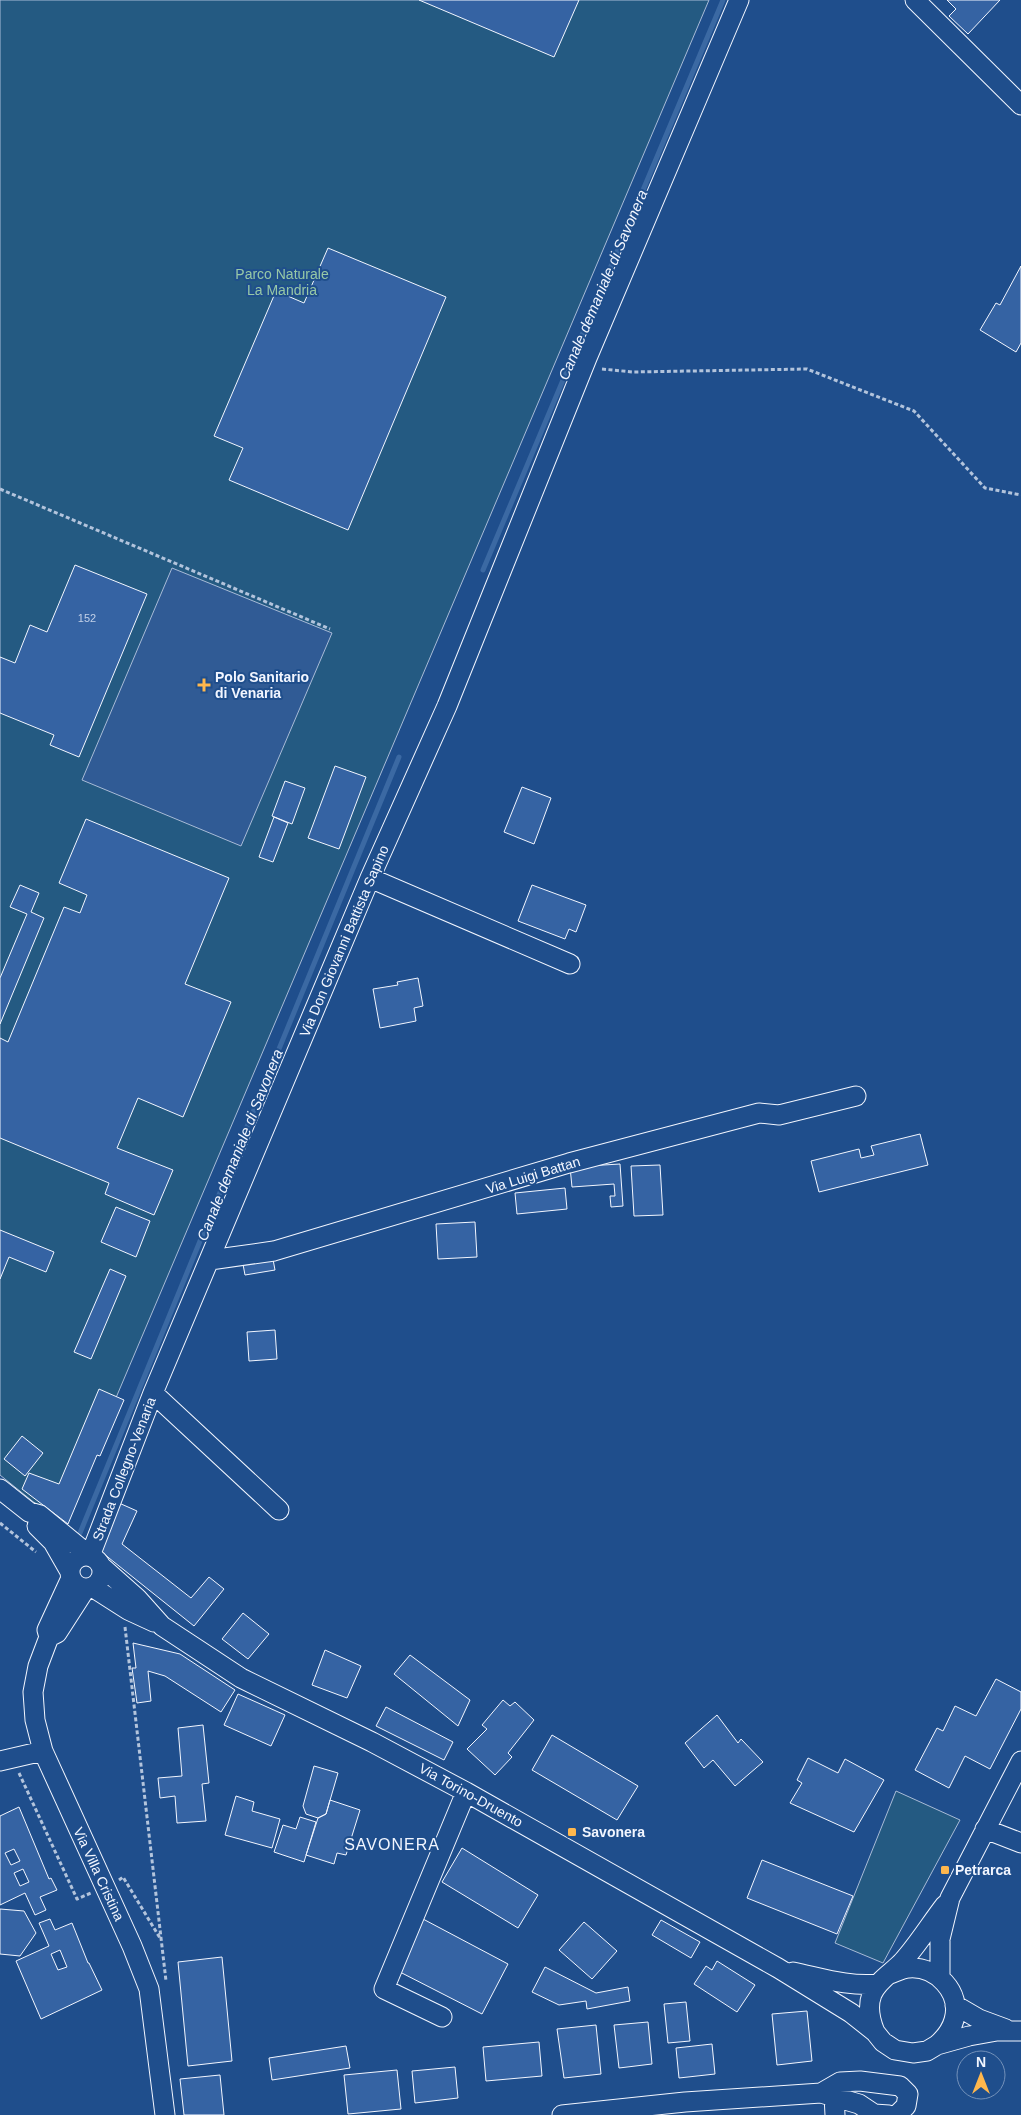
<svg xmlns="http://www.w3.org/2000/svg" width="1021" height="2115" font-family="Arial,sans-serif">
<style>
.green{fill:#245a82;stroke:#a8bbd7}
.parking{fill:#305b95;stroke:#a8bbd7}
.lines{fill:none;stroke-linecap:round;stroke-linejoin:round}
.stream{stroke:#3b69a3;stroke-width:5}
.building{fill:#3563a3;stroke:#f2f6ff;fill-rule:evenodd}
.minor-casing{stroke:#f2f6ff;stroke-width:21}
.path{stroke:#b3c4dc;stroke-width:3;stroke-dasharray:4 2.5;stroke-linecap:butt}
.minor{stroke:#1f4e8c;stroke-width:19}
.poi-dot{fill:#ffb74d;stroke:#1f4e8c;stroke-width:2}
.labels{text-anchor:middle;stroke-width:4;stroke-linejoin:round;paint-order:stroke}
.number-label{font-size:11px;fill:#c3d1e8}
.park-label{font-size:14px;fill:#97c8a6;stroke:#1f4e8c}
.poi-label{font-size:14px;font-weight:bold;fill:#f2f6ff;stroke:#1f4e8c;text-anchor:start}
.street-label{font-size:14px;fill:#f2f6ff;stroke:#1f4e8c}
.water-label{font-size:15px;font-style:italic;fill:#f2f6ff;stroke:#1f4e8c}
.quarter-label{font-size:16px;letter-spacing:1px;fill:#f2f6ff;stroke:#1f4e8c}
</style>
<rect width="100%" height="100%" fill="#1f4e8c"/>
<path class="green" d="M0 0H709L62 1525 0 1475Z
M896 1791 960 1820 883 1963 835 1943Z"/>
<path class="parking" d="M172 568 332 633 241 846 82 780Z"/>
<g class="lines">
<path class="stream" d="M483 570 723 0
M80 1533 399 757"/>
</g>
<path class="building" d="M419 0H579L554 57Z
M947 0H1000L968 34 949 16 956 9Z
M328 248 446 297 348 530 229 480 243 448 214 436 276 291 304 303Z
M1021 266V343L1016 352 980 330 996 303 1000 305Z
M75 565 147 594 79 757 50 745 54 735 0 713V657L15 663 30 625 47 632Z
M335 766 366 777 339 849 308 838Z
M285 781 305 788 292 824 272 816Z
M522 787 551 798 534 844 504 832Z
M274 817 288 823 273 862 259 857Z
M86 819 229 878 185 984 231 1002 183 1117 138 1098 117 1148 173 1170 154 1215 105 1194 109 1183 0 1138V1038L8 1042 64 907 80 913 87 895 59 883Z
M20 885 39 893 31 912 44 918 0 1024V978L27 914 10 907Z
M532 885 586 905 576 932 569 929 565 939 518 921Z
M418 978 423 1006 414 1008 416 1021 380 1028 373 989 398 985 397 982Z
M920 1134 928 1165 819 1192 811 1161 859 1149 861 1158 874 1155 871 1146Z
M620 1164 623 1206 611 1207 610 1196H615L614 1184 572 1187 570 1167Z
M660 1165 663 1215 634 1216 631 1166Z
M565 1188 567 1209 517 1214 515 1193Z
M116 1207 150 1221 136 1257 101 1242Z
M475 1222 477 1257 438 1259 436 1224Z
M0 1230 54 1252 46 1272 9 1257 0 1279Z
M272 1254 275 1270 245 1275 242 1259Z
M110 1269 126 1276 91 1359 74 1352Z
M275 1330 277 1359 249 1361 247 1332Z
M99 1389 124 1400 100 1456 97 1455 68 1524 22 1489 29 1473 59 1484Z
M22 1436 43 1453 25 1476 4 1459Z
M119 1503 137 1511 122 1544 191 1598 209 1577 224 1589 194 1626 99 1550Z
M243 1613 269 1634 248 1659 222 1639Z
M133 1643 180 1654 235 1690 221 1712 165 1676 148 1671 151 1701 137 1703 132 1668H136Z
M325 1650 361 1666 347 1698 312 1685Z
M410 1655 470 1700 458 1726 394 1674Z
M996 1679 1021 1692V1709L990 1769 965 1756 949 1788 915 1770 937 1728 943 1731 955 1706 976 1716Z
M238 1694 285 1715 271 1746 224 1725Z
M503 1700 510 1706 515 1702 534 1720 508 1753 512 1757 495 1775 467 1749 487 1729 482 1725Z
M386 1707 453 1742 444 1760 376 1726Z
M717 1715 738 1743 741 1739 763 1762 735 1786 713 1760 704 1768 685 1743Z
M203 1725 209 1783 202 1784 206 1821 177 1823 175 1796 160 1798 158 1778 182 1776 178 1728Z
M552 1735 638 1786 617 1820 532 1770Z
M808 1758 838 1773 845 1759 884 1780 854 1832 790 1803 802 1783 797 1780Z
M314 1766 338 1773 326 1814 318 1818 306 1814 303 1806Z
M236 1796 254 1802 252 1811 280 1819 272 1848 225 1835Z
M330 1800 360 1810 346 1855 337 1853 334 1864 306 1855 318 1818 326 1814Z
M19 1807 49 1879 51 1878 57 1890 40 1897 46 1910 35 1915 25 1893 0 1905V1816ZM14 1849 20 1861 11 1865 5 1853ZM23 1869 29 1882 20 1886 14 1873Z
M300 1817 316 1822 304 1862 274 1852 283 1825 296 1829Z
M462 1848 538 1895 518 1928 442 1882Z
M762 1860 853 1896 837 1934 747 1898Z
M0 1909 24 1911 36 1933 20 1956 0 1954Z
M50 1919 55 1930 72 1923 88 1963H89L102 1990 41 2019 16 1961 49 1946 39 1923ZM60 1950 67 1967 58 1970 51 1954Z
M423 1919 508 1964 482 2014 396 1970Z
M661 1920 700 1942 691 1958 652 1935Z
M584 1922 617 1951 592 1979 559 1950Z
M222 1957 232 2061 188 2066 178 1962Z
M717 1961 755 1985 737 2012 694 1984 706 1966 712 1970Z
M545 1967 596 1993 628 1987 630 2001 587 2009 586 2001 559 2005 532 1992Z
M686 2002 690 2041 668 2043 664 2004Z
M807 2011 812 2061 777 2065 772 2014Z
M648 2022 652 2064 619 2068 614 2025Z
M596 2025 601 2074 564 2078 557 2029Z
M539 2042 542 2076 486 2081 483 2047Z
M712 2044 715 2074 679 2078 676 2048Z
M346 2046 350 2068 272 2080 269 2058Z
M455 2067 458 2098 415 2103 412 2071Z
M397 2070 401 2109 348 2114 344 2075Z
M220 2075 224 2115H184L180 2079Z"/>
<g class="lines">
<defs>
<path id="minor" d="M915 0 1021 105
M370 878 570 964
M210 1260 274 1251 569 1163 759 1113 779 1115 856 1096
M153 1393 279 1510
M0 1489 29 1512 40 1515 90 1556
M37 1526 53 1542 69 1570
M70 1572a16 16 0 1 1 32 0a16 16 0 1 1-32 0Z
M90 1556 153 1393 370 878 447 706 587 358 739 0
M101 1566 137 1598 162 1626 241 1678 372 1742 466 1792 778 1968 851 2013 875 2032 883 2042 895 2050 913 2053 927 2051 937 2045 969 2036 997 2031H1021
M71 1578 47 1630 49 1637 38 1666 33 1692 35 1720 43 1751 132 1946 149 1989 165 2115
M92 1587 128 1610 154 1622
M49 1637 57 1633 86 1588
M0 1761 43 1751
M985 1829 1021 1843
M793 1972C822 1978 849 1987 878 1984
M890 1974C896 1972 903 1968 909 1968 936 1966 962 1992 954 2020 951 2031 945 2038 937 2045
M940 1978V1939L950 1898 1021 1761
M955 2005 979 2019 1006 2029
M442 2017 384 1989 466 1792
M875 2032C870 2020 867 2007 872 1994 878 1980 893 1972 903 1961 919 1943 931 1923 945 1905
M821 2093 840 2082 860 2081 900 2086 908 2094 906 2106 897 2115
M834 2096 835 2115
M562 2115 685 2102 821 2093 859 2104 874 2114 889 2115"/>
</defs>
<use href="#minor" class="minor-casing"/>
<path class="path" d="M602 369 633 372 807 369 914 411 985 488 1021 495
M0 489 330 629
M0 1523 36 1552
M125 1627 166 1981
M19 1773 77 1899 91 1893
M119 1880 123 1877 160 1938"/>
<use href="#minor" class="minor"/>
</g>
<g class="poi-dot">
<path d="M201.5 677.5h5v5h5v5h-5v5h-5v-5h-5v-5h5z"/>
<rect x="567" y="1827" width="10" height="10" rx="2.5"/>
<rect x="940" y="1865" width="10" height="10" rx="2.5"/>
</g>
<g class="labels">
<g class="number-label">
<text x="87" y="622">152</text>
</g>
<g class="park-label">
<text x="282" y="279">Parco Naturale<tspan x="282" dy="16">La Mandria</tspan></text>
</g>
<g class="poi-label">
<text x="215" y="682">Polo Sanitario<tspan x="215" dy="16">di Venaria</tspan></text>
<text x="582" y="1837">Savonera</text>
<text x="955" y="1875">Petrarca</text>
</g>
<g class="street-label">
<text transform="translate(344 941) rotate(-67)" y="5">Via Don Giovanni Battista Sapino</text>
<text transform="translate(533 1175) rotate(-17)" y="5">Via Luigi Battan</text>
<text transform="translate(124 1469) rotate(-69)" y="5">Strada Collegno-Venaria</text>
<text transform="translate(471 1795) rotate(29)" y="5">Via Torino-Druento</text>
<text transform="translate(99 1874) rotate(65)" y="5">Via Villa Cristina</text>
</g>
<g class="water-label">
<text transform="translate(603 285) rotate(-67)" y="5">Canale demaniale di Savonera</text>
<text transform="translate(240 1145) rotate(-68)" y="5">Canale demaniale di Savonera</text>
</g>
<g class="quarter-label">
<text x="392" y="1850">SAVONERA</text>
</g>
</g>
<g transform="translate(981 2075)"><circle r="24" fill="#1f4e8c" stroke="#7391ba"/>
<path d="M0-4L9 19L0 12L-9 19Z" fill="#ffb74d"/>
<text y="-8" font-size="14" font-weight="bold" text-anchor="middle" fill="#f2f6ff">N</text>
</g>
</svg>
